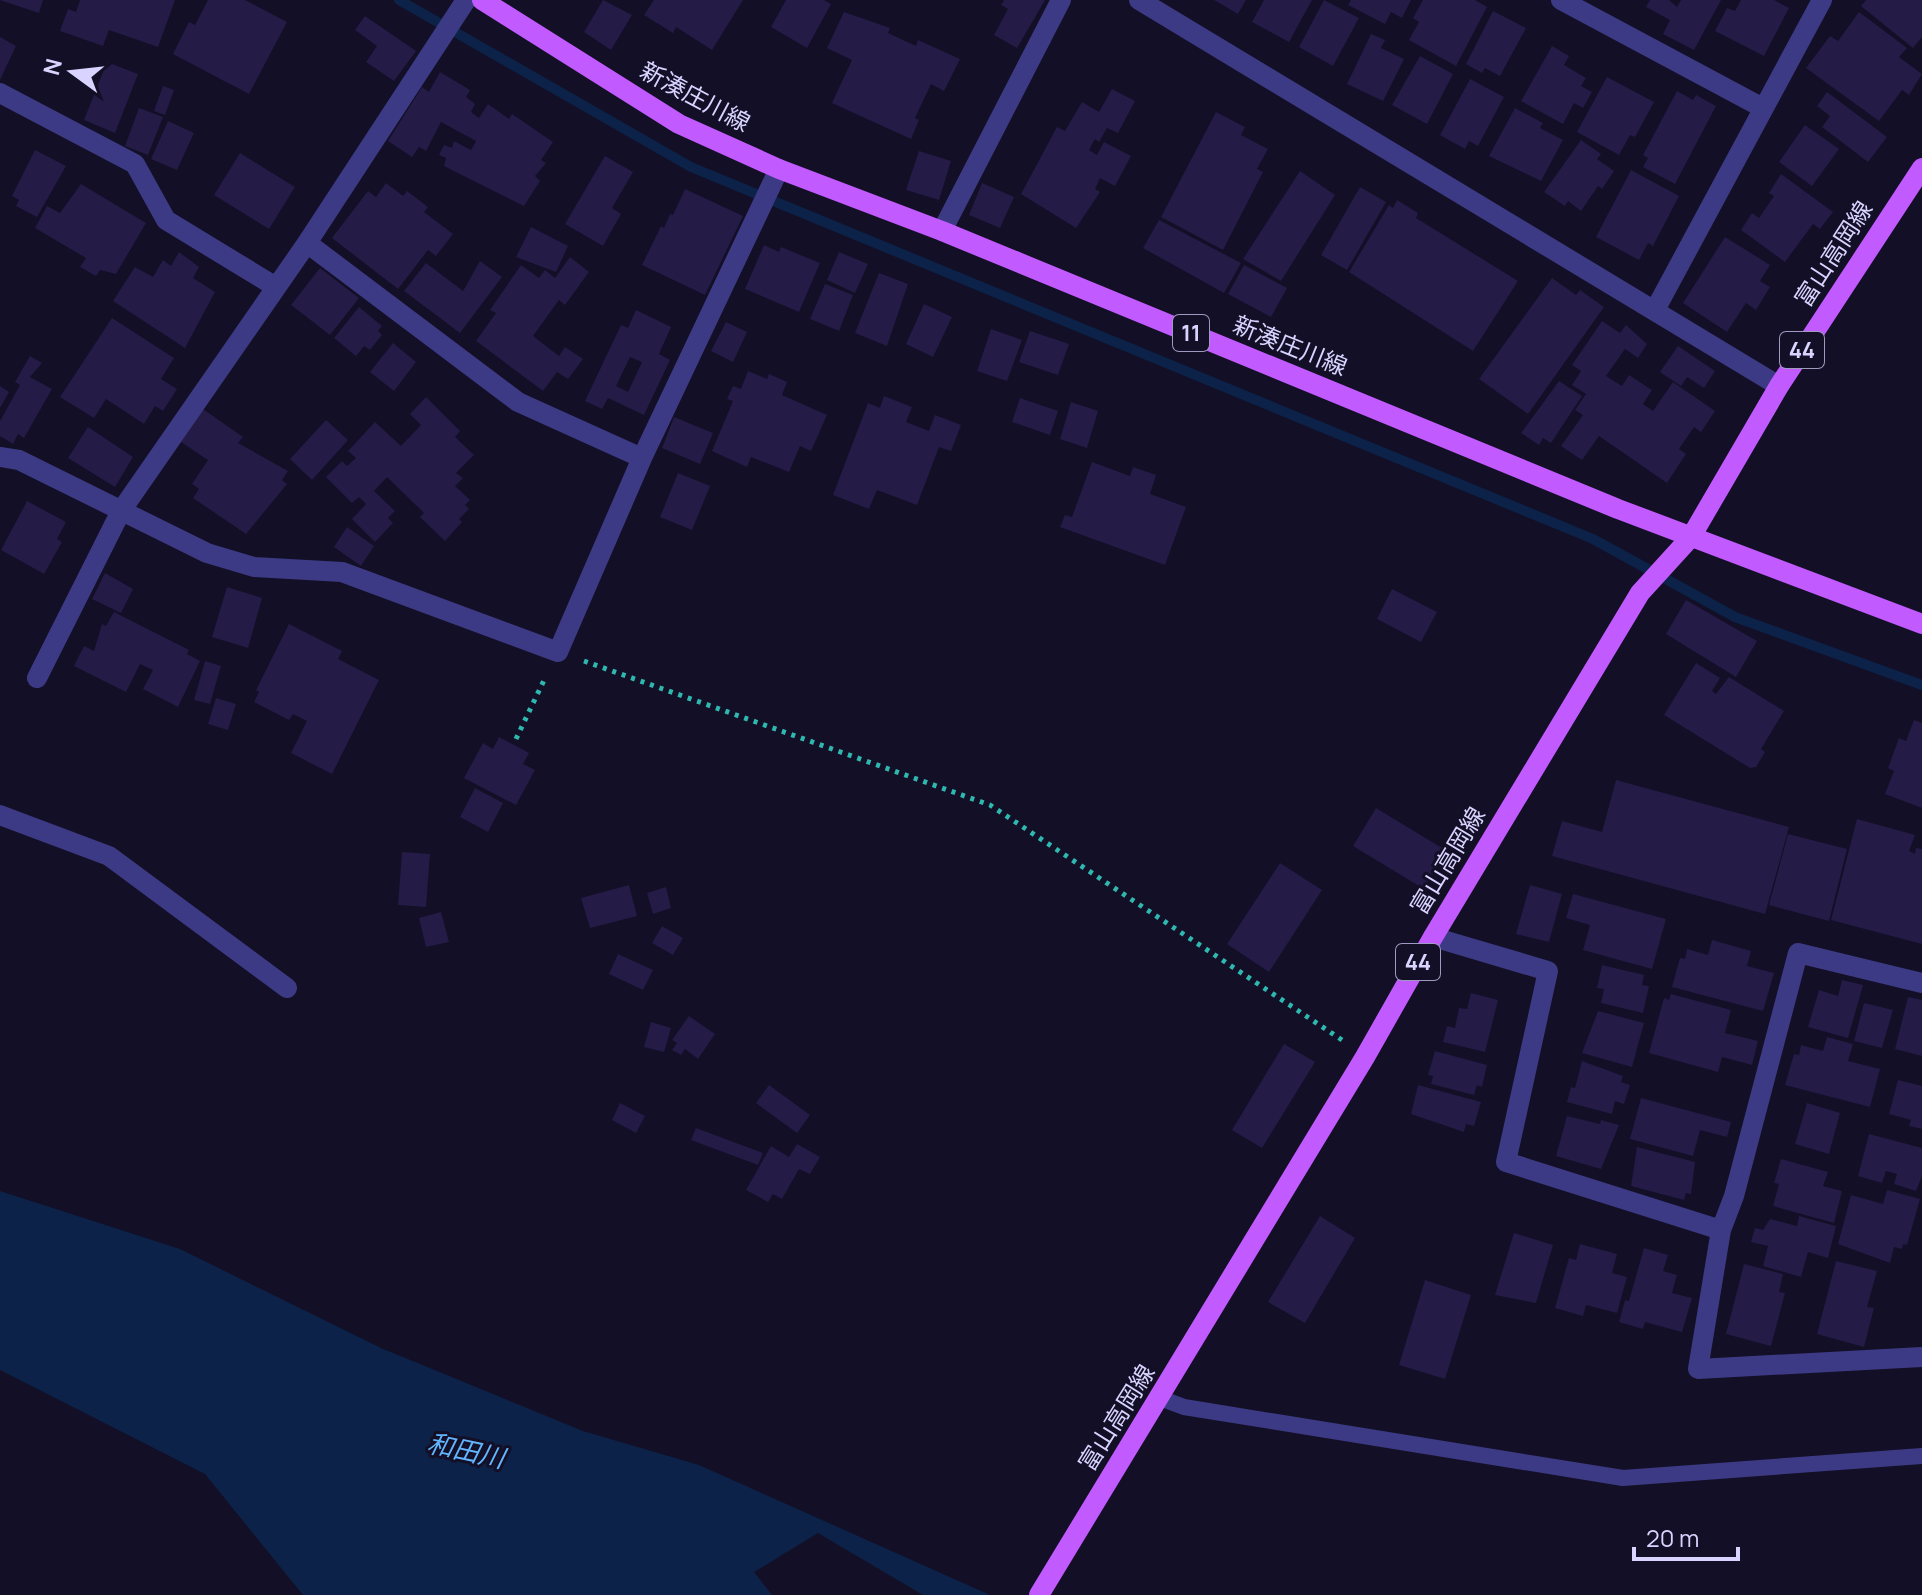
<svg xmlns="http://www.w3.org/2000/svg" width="1922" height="1595" font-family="Manrope,'Noto Sans JP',sans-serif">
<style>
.water{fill:#0c2248}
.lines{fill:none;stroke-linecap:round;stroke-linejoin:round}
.stream{stroke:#0c2248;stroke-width:10}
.building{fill:#241b47;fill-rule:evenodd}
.path{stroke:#2fb8b0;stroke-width:5;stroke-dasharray:4 6;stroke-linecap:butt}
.lane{stroke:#3d3a85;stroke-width:16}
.street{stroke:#3d3a85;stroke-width:20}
.primary{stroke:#c25bff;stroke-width:20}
.labels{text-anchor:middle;stroke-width:6;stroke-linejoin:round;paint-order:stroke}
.shield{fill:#130f26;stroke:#9e99be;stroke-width:2}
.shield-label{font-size:22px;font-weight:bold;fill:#d9d4ff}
.street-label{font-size:24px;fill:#d9d4ff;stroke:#130f26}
.water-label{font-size:26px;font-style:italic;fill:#62b6ff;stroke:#130f26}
</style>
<rect width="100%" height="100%" fill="#130f26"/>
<path class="water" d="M0 1191 180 1249 381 1348 583 1431 699 1465 990 1595H923L818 1533 754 1572 772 1595H303L205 1474 0 1370Z"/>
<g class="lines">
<path class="stream" d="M399 0 691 167 1593 539 1735 617 1922 685"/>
</g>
<path class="building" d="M0 0H43L39 13Z
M80 0H175L158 47 109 30 103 46 60 31 68 9 76 12Z
M208 0H245L287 22 249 94 173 54 189 22 195 25Z
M603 0 632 15 611 50 584 32Z
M654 0H743L712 50 676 27 673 33 644 15Z
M786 0H824L831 4 807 48 771 27Z
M1004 0H1045L1017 48 994 35 1008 9 1001 5Z
M1214 0H1246L1238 14Z
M1264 0H1312L1289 42 1252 22Z
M1324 0 1359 18 1333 66 1299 47Z
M1351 0H1411L1402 18 1391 12 1385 24 1348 5Z
M1423 0H1475L1487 7 1456 66 1409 40 1419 22 1413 18Z
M1650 0H1669L1677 7 1681 0H1721L1694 50 1663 34 1670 20 1646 7Z
M1741 0H1774L1789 8 1764 56 1715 31 1727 8 1735 11Z
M1866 0H1922V37L1913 48 1861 6Z
M1493 11 1526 28 1500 76 1485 68 1482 73 1466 64Z
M844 12 890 28 888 33 916 46 918 40 960 59 944 91 931 84 915 118 919 120 911 139 832 103 852 60 827 48Z
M1859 12 1907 48 1899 57 1922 74 1909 95 1902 90 1879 121 1806 68 1830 36 1838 41Z
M365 16 416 51 394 81 366 62 377 46 355 30Z
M1371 34 1385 40 1381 48 1404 59 1383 101 1347 84Z
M0 37 16 46 0 80Z
M1552 46 1569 56 1564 65 1586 78 1581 86 1592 92 1583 108 1574 103 1563 124 1521 101Z
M1420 56 1453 74 1427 124 1392 105Z
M107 62 138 74 115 133 84 120Z
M440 72 470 90 466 97 475 104 471 112 479 118 488 104 509 119 512 114 553 142 541 160 546 163 535 176 540 181 524 206 444 166 446 158 439 155 444 145 452 148 454 141 471 150 476 141 441 122 426 151 419 147 412 157 388 141 422 87 429 92Z
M1607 77 1654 102 1635 137 1630 135 1619 155 1577 132Z
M1470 79 1504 97 1478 146 1469 141 1465 149 1440 135Z
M163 86 174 90 165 115 154 111Z
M1112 89 1135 101 1118 133 1107 128 1099 142 1095 139 1089 150 1097 155 1104 142 1131 156 1115 186 1100 178 1095 189 1100 192 1076 228 1021 194 1057 127 1065 131 1082 102 1099 112Z
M1677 91 1693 100 1696 95 1716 106 1675 184 1643 167 1648 158 1643 155Z
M1827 92 1887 137 1868 162 1822 127 1830 116 1817 106Z
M139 108 163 117 148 155 125 146Z
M1515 108 1543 123 1540 128 1563 140 1541 181 1489 156Z
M1216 112 1245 127 1241 135 1268 149 1257 169 1263 172 1223 250 1161 217Z
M168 121 194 133 177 170 151 159Z
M1805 125 1839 149 1812 186 1779 162Z
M1581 140 1601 154 1597 159 1614 171 1602 189 1598 186 1581 211 1568 201 1565 206 1544 192Z
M35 150 66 166 37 217 16 206 19 200 12 196Z
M919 151 951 161 939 200 906 190Z
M240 153 295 187 269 229 214 195Z
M605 156 633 172 612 208 621 214 603 246 565 224Z
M1631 170 1679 196 1653 246 1648 243 1639 260 1596 237Z
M1300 171 1335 195 1281 281 1243 259Z
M1781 174 1833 212 1820 229 1813 224 1785 262 1741 230 1752 213 1759 218 1774 196 1769 193Z
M386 183 403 196 407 191 428 207 424 212 453 234 436 256 428 250 398 289 332 238 368 191 376 197Z
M982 183 1014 197 1000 228 969 215Z
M81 184 146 223 116 274 100 270 96 276 80 267 86 258 35 228 47 206 60 213Z
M1360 187 1386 202 1347 270 1321 255Z
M685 189 743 216 705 295 642 265 661 226 664 228 670 214 673 215Z
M1397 200 1418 213 1416 218 1518 281 1473 351 1349 272 1389 205 1393 208Z
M1159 220 1241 263 1224 293 1143 248Z
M531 227 568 246 556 272 516 257Z
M1725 237 1770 265 1760 281 1770 287 1756 310 1746 303 1727 332 1683 303Z
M764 245 779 252 781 247 820 263 799 312 745 289Z
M179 252 199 267 193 278 215 292 185 348 113 301 135 267 153 277 163 260 171 266Z
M839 252 868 264 855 293 827 280Z
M570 257 589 272 565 305 559 300 533 336 559 356 565 347 583 359 568 379 557 372 543 391 476 341 496 313 490 310 521 265 539 278 545 270 555 278Z
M480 261 502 277 460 333 404 291 426 263 463 291Z
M1244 265 1287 288 1271 317 1228 294Z
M320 268 359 298 330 335 291 305Z
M879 273 908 284 887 346 855 333Z
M1552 278 1576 295 1580 290 1604 307 1528 414 1479 379Z
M825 284 853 295 839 331 810 319Z
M924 304 952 317 933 357 906 344Z
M359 307 382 326 378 331 382 335 370 350 364 346 356 356 334 338Z
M636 310 671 327 659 354 670 360 644 415 608 398 602 409 585 401 621 325 628 328ZM630 357 642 362 628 392 616 386Z
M112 318 174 358 161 379 177 389 163 411 155 406 144 424 106 399 94 418 60 397Z
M1602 321 1620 333 1626 325 1647 344 1638 358 1625 349 1606 376 1622 386 1629 375 1652 390 1643 404 1653 411 1673 382 1715 411 1701 432 1694 427 1679 449 1686 454 1667 483 1599 436 1582 460 1561 446 1583 415 1575 410 1586 394 1572 385 1581 371 1572 365Z
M726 322 747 332 733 362 711 351Z
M991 329 1022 340 1007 381 977 371Z
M1030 331 1069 344 1058 375 1019 362Z
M393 343 416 362 394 391 370 372Z
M1678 346 1715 371 1704 388 1687 377 1681 386 1660 372Z
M30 356 42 363 30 377 52 389 24 438 18 434 13 444 0 436V421L20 385 15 382Z
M748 371 767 379 769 374 787 382 782 395 827 415 811 451 800 446 789 472 751 457 747 467 712 451 733 401 727 399 733 386 741 389Z
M1559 381 1582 396 1551 443 1543 438 1539 445 1521 433Z
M0 386 9 392 0 408Z
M884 396 912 407 906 422 929 431 935 415 961 425 951 451 939 447 917 505 877 490 869 509 833 495 868 403 880 408Z
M426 397 460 431 455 437 474 455 456 473 463 478 455 486 470 500 465 505 469 509 459 519 462 522 445 541 420 517 424 513 387 477 374 491 395 511 388 518 393 523 375 542 352 519 366 504 359 497 352 503 326 477 342 461 347 466 356 458 348 451 375 422 401 446 421 425 410 414Z
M1020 398 1058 411 1050 435 1012 422Z
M1071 402 1098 411 1087 448 1060 439Z
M203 409 243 437 238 443 288 471 282 480 287 484 246 534 193 498 199 489 192 484 208 460 181 442Z
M674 417 713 433 700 464 662 448Z
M326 420 348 440 312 480 290 459Z
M88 427 133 457 115 487 68 458Z
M1092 462 1130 476 1133 467 1156 475 1150 494 1186 507 1165 565 1060 527 1065 515 1072 517Z
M678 473 710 486 692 530 660 517Z
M27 501 66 522 57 539 62 542 44 574 1 550Z
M347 527 374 546 361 566 334 547Z
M105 573 133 589 121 613 92 599Z
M227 587 262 598 248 648 212 637Z
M1392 589 1437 612 1421 642 1377 619Z
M1686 600 1757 641 1736 677 1666 634Z
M114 612 189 650 187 654 200 661 178 707 143 689 153 670 140 664 126 692 74 666 84 646 94 651 102 624 106 626Z
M289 624 342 651 338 659 379 680 332 774 291 753 307 721 293 714 289 720 254 702 259 692 256 690Z
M205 661 221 666 210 704 194 700Z
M1696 663 1720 678 1712 691 1716 694 1729 677 1784 711 1761 749 1765 752 1756 767 1750 768 1664 715Z
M216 698 236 704 228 730 208 724Z
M1914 720 1922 723V808L1885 794 1894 771 1888 768 1899 738 1906 741Z
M499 737 529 753 523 764 535 770 516 805 464 778 483 743 493 749Z
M1616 780 1789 827 1765 914 1552 856 1562 821 1602 832Z
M475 788 503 803 488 832 460 817Z
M1376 808 1447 851 1424 889 1353 846Z
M1857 819 1915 835 1909 851 1915 854 1916 848 1922 849V944L1831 920Z
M1788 834 1847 849 1829 921 1769 905Z
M402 852 430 854 426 907 398 905Z
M1280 863 1322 890 1269 972 1227 944Z
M629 885 637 916 590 928 581 898Z
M1530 885 1562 894 1549 942 1516 934Z
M666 887 671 908 653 914 647 893Z
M1573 894 1666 919 1652 969 1583 950 1590 925 1566 918Z
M441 912 449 942 426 947 419 918Z
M662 926 683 938 673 955 652 943Z
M1712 940 1751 951 1747 966 1774 973 1763 1011 1672 987 1680 958 1685 959 1687 949 1708 955Z
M618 954 653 970 643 990 609 974Z
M1602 965 1644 975 1642 985 1649 986 1643 1013 1601 1003 1604 989 1597 988Z
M1842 980 1863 985 1848 1038 1808 1027 1819 990 1838 996Z
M1471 993 1498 1000 1485 1052 1443 1042 1447 1026 1455 1028 1459 1008 1467 1009Z
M1671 994 1731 1010 1725 1033 1758 1041 1752 1065 1722 1057 1718 1072 1649 1053 1664 998 1669 1000Z
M1908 997 1922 1000V1056L1895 1049Z
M1864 1003 1893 1010 1882 1048 1854 1041Z
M1598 1011 1644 1023 1632 1067 1582 1053Z
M689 1016 715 1034 698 1059 685 1049 681 1055 672 1050 677 1043 672 1040Z
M651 1022 671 1028 664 1052 644 1047Z
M1827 1037 1853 1044 1848 1061 1880 1069 1870 1107 1785 1085 1794 1054 1799 1055 1801 1045 1823 1051Z
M1284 1044 1315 1062 1262 1148 1232 1130Z
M1435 1051 1487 1065 1482 1087 1477 1085 1474 1095 1431 1084 1433 1076 1428 1075Z
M1582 1061 1623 1076 1621 1082 1630 1085 1624 1104 1615 1101 1612 1114 1567 1102 1571 1087 1575 1088Z
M1898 1080 1922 1086V1129L1909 1126 1911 1120 1889 1114Z
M769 1085 810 1115 797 1133 756 1103Z
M1418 1085 1481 1102 1474 1126 1466 1124 1464 1132 1411 1114Z
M1641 1098 1731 1122 1727 1137 1700 1130 1693 1156 1630 1139Z
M620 1103 645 1116 636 1133 612 1120Z
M1807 1103 1840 1113 1829 1154 1795 1144Z
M1567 1116 1600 1124 1601 1120 1619 1125 1601 1169 1556 1156Z
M696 1128 763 1153 758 1165 691 1140Z
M1869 1134 1922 1148V1176L1916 1191 1894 1184 1897 1174 1886 1171 1882 1183 1858 1176Z
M797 1144 820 1157 810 1174 799 1169 782 1199 773 1194 768 1202 746 1190 771 1146 789 1157Z
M1637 1147 1695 1162 1691 1194 1686 1193 1684 1200 1631 1186Z
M1781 1159 1828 1172 1823 1186 1842 1191 1834 1223 1773 1206 1779 1184 1774 1183Z
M1887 1190 1920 1199 1907 1245 1903 1244 1902 1249 1894 1247 1890 1263 1838 1244 1851 1195 1883 1204Z
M1320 1216 1355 1238 1305 1323 1268 1302Z
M1799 1216 1836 1226 1828 1258 1808 1252 1801 1277 1763 1266 1768 1246 1751 1242 1755 1228 1763 1230 1770 1219 1797 1226Z
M1514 1233 1553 1245 1536 1303 1495 1295Z
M1580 1244 1617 1254 1612 1273 1627 1277 1617 1313 1586 1305 1583 1316 1555 1308 1569 1258 1576 1260Z
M1644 1248 1668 1255 1663 1271 1677 1275 1672 1293 1692 1298 1682 1332 1645 1322 1643 1329 1619 1322 1625 1300 1629 1301Z
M1836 1261 1877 1271 1867 1307 1874 1308 1864 1347 1817 1334Z
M1744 1264 1783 1274 1779 1292 1785 1293 1771 1346 1726 1334Z
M1425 1280 1471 1295 1445 1379 1399 1365Z"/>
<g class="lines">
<path class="path" d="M584 661 990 805 1345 1042
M516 739 546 676"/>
<path class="lane" d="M1160 1398 1184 1407 1623 1478 1922 1456"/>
<path class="street" d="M1139 0 1779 386
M1561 0 1763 108
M0 93 135 164 166 220 276 287
M942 231 1061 0
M1655 310 1822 0
M0 457 19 460 207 553 254 567 342 572 558 652 642 458 518 402 307 243
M642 458 779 169
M37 678 121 511 307 243 466 0
M0 815 109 856 287 988
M1433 937 1548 971 1506 1162 1721 1230 1698 1369 1922 1357
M1721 1230 1734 1196 1798 953 1922 983"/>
<path class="primary" d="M482 0 679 124 779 169 942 231 1618 509 1922 624
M1039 1595 1365 1057 1433 937 1640 593 1691 537 1779 386 1922 168"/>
</g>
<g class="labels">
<g class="shield">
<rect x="1173" y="315" width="36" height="36" rx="6"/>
<rect x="1780" y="332" width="44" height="36" rx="6"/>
<rect x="1396" y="944" width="44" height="36" rx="6"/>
</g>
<g class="shield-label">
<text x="1191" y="341">11</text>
<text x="1802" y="358">44</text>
<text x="1418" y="970">44</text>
</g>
<g class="street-label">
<text transform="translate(695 97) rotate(28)" y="8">新湊庄川線</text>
<text transform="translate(1834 254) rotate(-57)" y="8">富山高岡線</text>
<text transform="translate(1290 346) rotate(22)" y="8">新湊庄川線</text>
<text transform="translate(1448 861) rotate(-59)" y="8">富山高岡線</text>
<text transform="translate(1117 1418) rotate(-58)" y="8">富山高岡線</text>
</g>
<g class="water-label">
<text transform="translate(466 1451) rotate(12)" y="9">和田川</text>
</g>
</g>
<g transform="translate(72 72) rotate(285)" stroke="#130f26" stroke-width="6" paint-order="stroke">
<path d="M0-6L14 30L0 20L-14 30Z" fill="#d9d4ff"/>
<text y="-12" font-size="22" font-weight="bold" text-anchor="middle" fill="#d9d4ff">N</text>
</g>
<path d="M1634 1547v12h104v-12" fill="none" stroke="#d9d4ff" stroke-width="4"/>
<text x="1646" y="1547" font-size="24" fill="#d9d4ff" stroke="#130f26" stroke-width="6" paint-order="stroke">20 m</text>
</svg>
